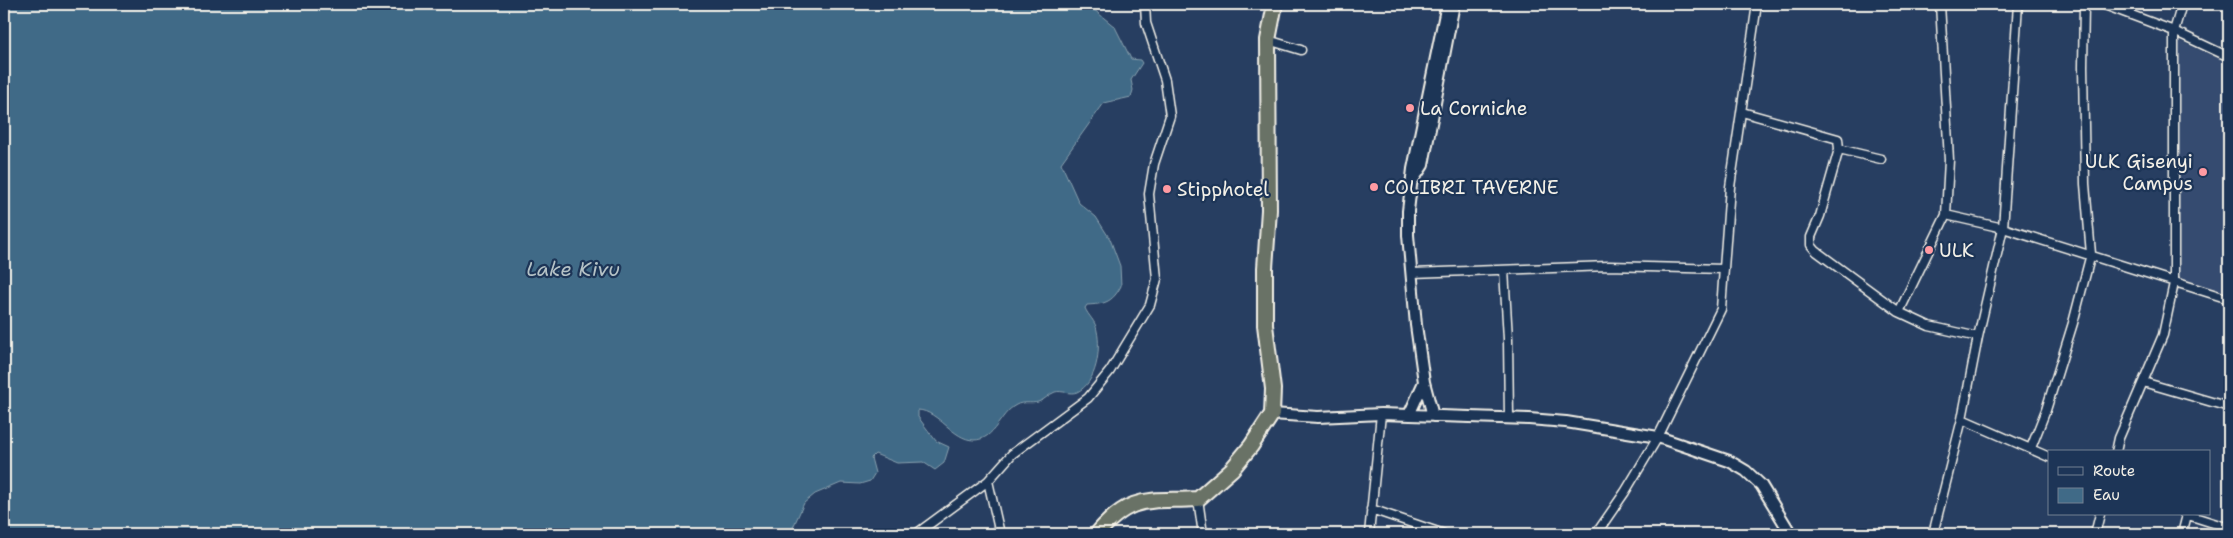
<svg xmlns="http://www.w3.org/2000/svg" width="2233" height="538" font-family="'Shantell Sans',sans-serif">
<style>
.built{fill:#364c6f}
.water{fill:#406a87;stroke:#88a0ae}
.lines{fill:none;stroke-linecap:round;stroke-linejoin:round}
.minor-casing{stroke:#f4f1e8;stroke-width:11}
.tertiary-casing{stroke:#f4f1e8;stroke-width:14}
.trunk-casing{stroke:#f4f1e8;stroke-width:18}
.minor{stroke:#1d3557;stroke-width:8}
.tertiary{stroke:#1d3557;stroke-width:10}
.trunk{stroke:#697266;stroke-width:14}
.poi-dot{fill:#ff9aa2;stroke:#1d3557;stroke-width:2}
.labels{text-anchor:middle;stroke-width:4.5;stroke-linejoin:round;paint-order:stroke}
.poi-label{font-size:19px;fill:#f4f1e8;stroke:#1d3557;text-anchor:start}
.water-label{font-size:20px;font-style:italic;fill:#b5c2c6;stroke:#1d3557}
</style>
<rect width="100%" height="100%" fill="#273e61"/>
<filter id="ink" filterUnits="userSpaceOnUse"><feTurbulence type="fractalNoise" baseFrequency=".02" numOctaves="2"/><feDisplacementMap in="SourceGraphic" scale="10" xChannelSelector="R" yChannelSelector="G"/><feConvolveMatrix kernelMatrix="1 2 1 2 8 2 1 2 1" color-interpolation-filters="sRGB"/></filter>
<g filter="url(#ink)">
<path class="built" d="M2177 40 2229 63V296L2177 281Z"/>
<path class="water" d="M4 4H1087L1115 27 1131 59 1140 60 1142 63 1131 80 1133 90 1131 97 1104 103 1061 163 1079 203 1096 217 1110 239 1120 266 1121 286C1112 303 1104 304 1087 305L1085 308C1088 316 1096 321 1097 331 1101 349 1097 383 1077 392 1070 395 1062 390 1055 392 1049 394 1045 400 1038 402 1031 404 1023 401 1016 405 999 414 995 440 974 440 953 440 939 411 918 410V417L936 441 949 447 944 463 935 470 923 462 897 463 875 454 871 458 875 473 870 481 860 484 841 483 815 494 804 503 790 534H4Z"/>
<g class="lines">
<defs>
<path id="minor" d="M2102 4 2174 31 2229 57
M1268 40 1301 50
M1742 112 1838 139 1839 149 1820 216 1811 237V245L1816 251 1899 312 1929 326 1978 337
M1839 149 1881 159
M1946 215 2003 228 2229 299
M1504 270 1508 339 1509 418
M1412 273 1609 266 1724 269
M1899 312 1946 215 1949 160 1940 4
M2143 382 2229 407
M1962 419 2049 457
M2031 448 2046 410 2073 323 2091 254 2085 184 2083 67 2084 4
M2116 452 2119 438 2163 335 2174 283V31L2182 4
M988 481 1000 534
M1198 499 1203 534
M1371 509 1444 534
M2185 514 2229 528
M916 534 988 481 1012 454 1088 398 1110 371 1150 305 1157 279 1149 194 1154 164 1170 116 1165 80 1146 23 1145 4
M1369 534 1381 414
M1596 534 1625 492 1658 437 1721 309 1730 187 1757 4
M1933 534 1962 419 1978 337 2003 228 2018 4
M2095 534 2100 514
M2182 534 2187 515"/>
<path id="tertiary" d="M1413 180 1423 165 1454 4
M1272 414 1318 417 1381 414 1529 419 1566 422 1658 437 1729 461 1746 471 1761 485 1791 534
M1409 415 1424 382
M1433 416 1424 382 1416 325 1408 235V211L1413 169 1447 4"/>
<path id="trunk" d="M1097 534C1131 493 1150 502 1198 499L1232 469 1251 446 1272 414 1273 389 1265 325V268L1269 210 1268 40 1275 4"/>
</defs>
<use href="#minor" class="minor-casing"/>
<use href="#tertiary" class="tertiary-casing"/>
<use href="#trunk" class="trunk-casing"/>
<use href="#minor" class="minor"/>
<use href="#tertiary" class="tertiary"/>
<use href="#trunk" class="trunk"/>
</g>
</g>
<g class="poi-dot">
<circle cx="1410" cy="108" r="5"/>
<circle cx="2203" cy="172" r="5"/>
<circle cx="1374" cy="187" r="5"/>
<circle cx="1167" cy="189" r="5"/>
<circle cx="1929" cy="250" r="5"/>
</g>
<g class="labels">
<g class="poi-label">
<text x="1420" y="115">La Corniche</text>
<text x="2193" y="168" text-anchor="end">ULK Gisenyi<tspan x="2193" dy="22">Campus</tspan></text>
<text x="1384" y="194">COLIBRI TAVERNE</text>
<text x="1177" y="196">Stipphotel</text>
<text x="1939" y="257">ULK</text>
</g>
<g class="water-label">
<text x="573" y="276">Lake Kivu</text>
</g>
</g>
<rect width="2233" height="538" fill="none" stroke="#1d3557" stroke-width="20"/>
<rect x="10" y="10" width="2213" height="518" fill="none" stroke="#f4f1e8" stroke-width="2" filter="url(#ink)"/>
<rect x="2048" y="450" width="162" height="65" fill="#1d3557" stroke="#738091"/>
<rect x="2058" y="467" width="25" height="8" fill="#1d3557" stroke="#738091"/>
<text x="2093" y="476" font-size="15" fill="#f4f1e8">Route</text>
<rect x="2058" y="488" width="25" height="15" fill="#406a87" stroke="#738091"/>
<text x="2093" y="500" font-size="15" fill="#f4f1e8">Eau</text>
</svg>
